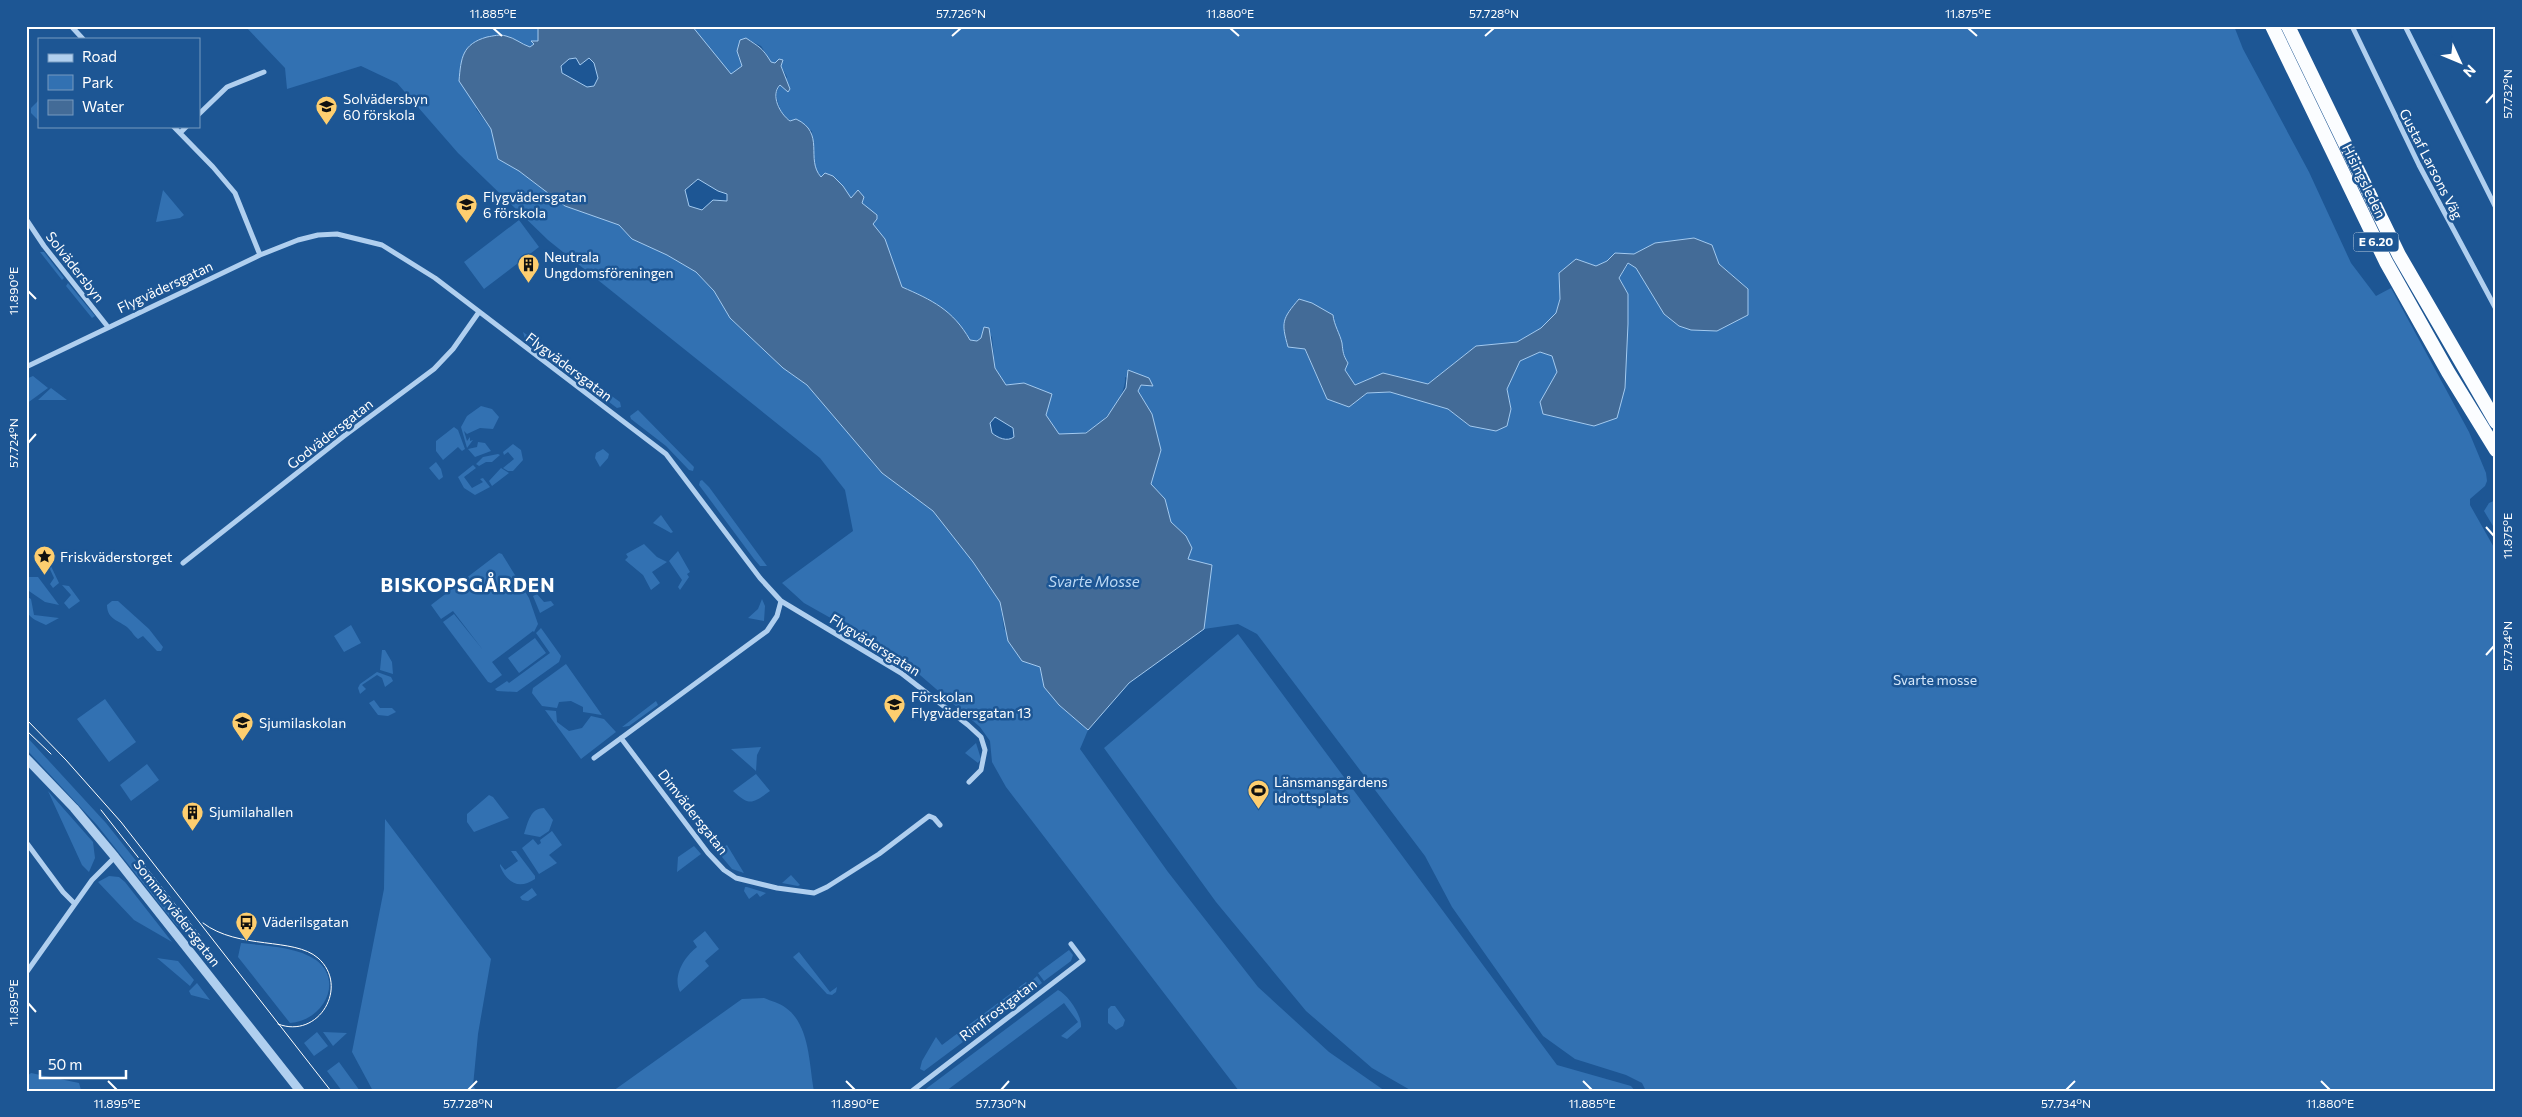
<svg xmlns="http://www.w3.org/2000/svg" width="2522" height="1117" font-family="Commissioner,sans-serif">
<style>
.green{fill:#3271b2;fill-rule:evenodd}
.water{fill:#436b97;stroke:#a3caf0;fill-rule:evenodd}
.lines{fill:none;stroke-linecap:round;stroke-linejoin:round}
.minor{stroke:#b0cfef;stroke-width:5}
.tertiary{stroke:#b0cfef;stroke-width:9}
.trunk{stroke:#fbfdff;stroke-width:14}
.tram{stroke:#fff;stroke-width:1}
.ticks{fill:none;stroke:#fff;stroke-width:2}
.labels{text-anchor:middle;stroke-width:5;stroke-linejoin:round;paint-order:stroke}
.shield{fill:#1d5694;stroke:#bbccdf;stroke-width:1}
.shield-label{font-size:12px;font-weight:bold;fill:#fff}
.poi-label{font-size:14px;fill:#fff;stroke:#1d5694;text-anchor:start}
.street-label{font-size:14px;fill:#fff;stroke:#1d5694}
.park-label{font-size:14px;fill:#d6e8fa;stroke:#1d5694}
.water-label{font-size:15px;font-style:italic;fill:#bcd9f5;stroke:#1d5694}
.district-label{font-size:19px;font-weight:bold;letter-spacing:1px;fill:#fff;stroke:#1d5694}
.neatline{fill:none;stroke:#fff;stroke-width:2}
.ticks-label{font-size:12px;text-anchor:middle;fill:#fff}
</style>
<rect width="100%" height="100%" fill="#1d5694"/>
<path class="green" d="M245 26H538V41H532L534 44 530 47 503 35H495L476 109 491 129 498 159 519 171 565 206 619 225 632 239 667 255 696 272 714 291 730 318 783 368 807 385 882 473 933 511 973 562 1000 602 1004 629 1040 667 1044 687 1059 705 1088 730 1080 749 1168 872 1258 987 1329 1052 1385 1091H1239L1006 787 992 762 990 741 980 727 898 656 804 603 782 583 853 531 845 490 820 458 548 240 458 153 397 83 361 66 287 89 285 68Z
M692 26H2234L2243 49 2309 172 2351 263 2376 296 2391 288 2469 432 2486 473 2487 481 2485 486 2470 499V505L2496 551V1091H1646L1642 1083 1626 1075 1575 1059 1543 1036 1452 907 1425 856 1257 634 1238 624 1204 629 1212 565 1188 559 1186 536 1171 522 1165 499 1151 484 1161 450 1152 414 1138 391 1141 385H1145L1125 377C1127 395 1103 425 1086 432 1079 435 1067 434 1059 434L1024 383 1006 385 995 368 992 337 984 327 981 338 977 341 970 340C954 311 931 299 902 287L885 240 846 194 843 186 821 177 815 170 812 131 782 116C777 95 771 95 787 77L781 66 783 60 779 59 775 63 771 62 761 46 749 40 738 56 742 66 731 75ZM1693 238 1712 245 1719 264 1748 289 1651 292 1636 268 1629 263 1619 278 1628 294 1625 364 1594 426 1543 414 1557 372 1553 356 1540 352 1520 361 1507 389 1511 409 1470 426 1448 409 1390 392 1367 393 1349 407 1327 399 1304 348 1332 315C1334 325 1340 334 1342 343 1343 352 1343 355 1348 363L1345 370 1355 385 1383 373 1428 384 1476 346 1517 342 1541 328 1556 313 1560 299 1559 273 1576 259 1596 266 1607 261 1615 253 1634 254 1655 243Z
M39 100V121L31 113V108Z
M163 190 184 215 180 218 156 222Z
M519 220 539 247 484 289 464 262Z
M40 252H44L64 278 62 280Z
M68 283 95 316 92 318 66 286Z
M523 332 620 402 621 407 617 408 525 339Z
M33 376 48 388 26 404V379Z
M51 388 67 400H38Z
M481 406 492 409 499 417 493 429 480 428 467 434 464 431 467 441 470 437V441L473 440 467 448 461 427 467 416Z
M638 410 694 467 693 471 689 470 666 446 631 419 630 416Z
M454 427 458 430 465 449 462 451 458 447 443 460 436 451V441Z
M478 442 485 443 491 451 475 457 468 449 477 447Z
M513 444 521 450 523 460 513 471H508L503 468 514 459 508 452 504 455 503 452Z
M603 449 609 454 608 458 600 467 595 458 596 453Z
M498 454 500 455 492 462H486L479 466 476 464 483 457Z
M436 462 441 469 443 477 439 480 429 468Z
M473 465 476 468 464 477 472 488 483 482 480 479 483 478 490 487 475 495 464 488 458 477Z
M501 468 509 473 492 486 489 481Z
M702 480 709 487 767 566H760L754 559 699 485 700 481Z
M2496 500V531L2484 511 2489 503Z
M661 515 673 532 671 533 653 523Z
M644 544 657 557 667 562 652 572 660 583 651 590 643 575 625 560 628 557 626 554Z
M678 551 690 572 687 574 689 577 680 590 678 587 682 580 669 561Z
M499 553 502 554 529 598 538 624 534 632 533 631 492 662 502 675 491 683 488 682 443 622 454 614 483 650 453 611 441 619 431 605Z
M48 560 59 583 53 588 50 584 54 578 48 565 43 563Z
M26 577H38L59 605 45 602 26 589Z
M62 585 69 586 80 601 69 609 64 603 71 595Z
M537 594 544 602 551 601 554 605 540 613 533 596Z
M26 596 31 599 34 615 59 618 46 625C28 617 26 616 26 596Z
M762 599 765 606 764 621 748 618 758 609Z
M112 601H118L149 629 163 647 161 651H157L143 636 138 639C134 636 133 633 129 629 122 621 107 621 107 605Z
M351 625 361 643 344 652 334 636Z
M541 628 561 656 559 662 517 692 497 691 495 689 507 681 509 683 550 653 536 633Z
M1238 634 1557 1065 1631 1086 1635 1091H1412L1372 1068 1306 1011 1216 902 1104 748Z
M535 638 546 653 519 673 508 658Z
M382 650H385L392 662 393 674 380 670Z
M566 664 602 715 583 712V707L571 701 559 702 557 708 542 706 532 693 533 688Z
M377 672 391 677 393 681 385 687 382 678 377 675 362 685 366 689 360 694 358 688 360 684Z
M105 699 136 742 109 762 77 719Z
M374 700 380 708H392L396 712 388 716 378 715 369 703Z
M656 701 658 705 629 726 622 727Z
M545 710 556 711 557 722 569 731 582 728 591 716 604 719 616 732 581 759Z
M26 736 106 823 191 930 177 926 97 825 26 749Z
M976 743 981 759 978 763 965 753Z
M761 747 757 755 756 771 731 749Z
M147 764 159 780 131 801 120 785Z
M756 774 770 791C753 803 750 807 733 791Z
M48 791 93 842 95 858 89 872 82 865Z
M489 795 493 797 509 818 474 832 467 822V814Z
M544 808 553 820 549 831 540 837 524 834C528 823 530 808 544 808Z
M385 819 491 959 478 1034 473 1086 477 1091H373L352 1052 384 889Z
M552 831 562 845 549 855 557 863 539 874 522 848 533 839 538 845 541 843 540 840Z
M727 845 744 873 732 869 717 851Z
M694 846 701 854 677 872 678 857Z
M511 851H516L535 876V879C519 890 507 883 500 866V864L505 870 518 861Z
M791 875 800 885 798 886 782 883Z
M109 876 119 877 125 882 172 942 134 920 98 882Z
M745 887H747L766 893 760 897 757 893 749 899 744 891Z
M532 888 537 895 528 901 522 900 520 897Z
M705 931 719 949 705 961 709 966 680 992C672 976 685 956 697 947L693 941Z
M241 943C265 946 296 946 316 960 345 982 322 1021 290 1023L238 957Z
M1069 950 1073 955 1071 961 1044 981 1038 973Z
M799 952 830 992 837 987 836 992 832 995 827 994 793 957Z
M157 958 178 961 194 980 190 986Z
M1037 976 1042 983 924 1071 920 1069 922 1061 936 1037 942 1045 1026 982 1028 984Z
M197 983 210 1000 191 995 189 991Z
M1058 990C1068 995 1082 1015 1081 1027L1067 1039 1061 1036 1078 1022 1064 1003 946 1091H923Z
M764 998C771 1001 780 1003 786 1008 810 1025 809 1065 814 1091H613L742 999Z
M1111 1006H1115L1125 1020 1123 1026 1116 1030 1108 1023V1009Z
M317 1032 328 1046 314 1056 304 1043Z
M323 1032 347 1033 333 1046Z
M339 1062 360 1091H342L327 1071Z
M31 1073 79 1083 81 1090 27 1091 26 1077Z"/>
<path class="water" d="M538 26H692L731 74 742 66 737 51 740 40 746 38C759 47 762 47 771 62L775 63 779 59 783 60 781 66 790 89 788 92 780 85C770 95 780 114 790 121L796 119C826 133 805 159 821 177L825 173 833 176 843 186 851 198 858 190 864 197 862 203 877 215V219L873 224 885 239 902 287C932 300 953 310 970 340L977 341 981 338 984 327 989 328 995 368 1006 385 1024 383 1052 394 1046 415 1059 434 1086 433 1107 417 1126 388 1128 370 1149 378 1153 386 1141 385 1138 391 1152 414 1161 450 1151 484 1165 499 1171 522 1186 536 1192 548 1188 559 1212 565 1204 629 1129 683 1088 730 1059 705 1044 687 1040 667 1022 661 1008 641 1000 602 973 562 933 511 882 473 807 385 783 368 730 318 714 291 696 272 667 255 632 239 619 225 565 206 519 171 498 159 491 129 459 81C461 58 462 44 487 37 493 36 500 34 506 36 515 38 521 44 530 47L534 44 531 41H538ZM576 58 580 65 589 58 594 63 598 78 594 86 587 87 562 73 561 66 569 59ZM698 179 718 191 727 194V201L713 200 702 210 689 206 685 190ZM995 417 1013 428 1014 437C1007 442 998 438 992 433L990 423Z
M1694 238 1712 245 1719 264 1748 289V315L1717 331 1691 330 1679 326 1664 314 1636 268 1628 263 1619 278 1628 294V324L1625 388 1617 418 1594 426 1543 414 1540 402 1557 372 1552 356 1540 352 1520 361 1507 389 1511 409 1507 426 1496 431 1470 426 1448 409 1390 392 1367 393 1349 407 1327 399 1305 349 1288 347C1281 322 1282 319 1299 299L1312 303 1333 315C1334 325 1340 334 1342 343 1343 352 1343 355 1348 363L1345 370 1355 385 1383 373 1428 384 1476 346 1517 342 1541 328 1556 313 1560 299 1559 273 1576 259 1596 266 1607 261 1615 253 1634 254 1655 243Z"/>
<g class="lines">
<path class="minor" d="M71 26 83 39
M2352 26 2419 165 2496 309
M2405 26 2496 208
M199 114 227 87 264 72
M173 126 213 167 235 193 260 255
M180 133 187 126
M26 219 44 246 108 327
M26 367 260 255 298 240 318 235 337 234 382 245 435 278 666 454 760 578 781 601 901 673 968 725 981 737 985 750 981 770 969 782
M183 563 344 436 434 369 453 349 479 312
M621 738 708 853 724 870 736 878 777 888 814 893 827 887 879 854 929 816 934 818 940 825
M594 758 767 631 777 616 781 601
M26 842 63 892 75 904
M26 973 92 880 115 857
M912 1091 1083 960 1071 944"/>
<path class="tertiary" d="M26 758 74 808 115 857 300 1091"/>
<path class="trunk" d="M2272 26 2386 262 2448 372 2496 450
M2288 26 2399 255 2496 422"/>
<path class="tram" d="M26 719 66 760 121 822 331 1091
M26 730 51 754
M101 810 200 936
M203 923C238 950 294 937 318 958 350 986 319 1040 278 1024"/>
</g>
<path class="ticks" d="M493 28 502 36M1230 28 1239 36M1968 28 1977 36M952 36 961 28M1485 36 1494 28M2486 103 2494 94M28 291 36 299M28 443 36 434M2486 527 2494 536M2486 655 2494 646M28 1003 36 1012M108 1081 117 1090M846 1081 855 1090M1583 1081 1592 1090M2321 1081 2330 1090M468 1090 477 1081M1001 1090 1009 1081M2066 1090 2075 1081"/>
<defs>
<symbol id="school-pin" viewBox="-11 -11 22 30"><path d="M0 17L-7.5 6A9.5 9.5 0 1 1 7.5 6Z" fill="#fece6f" stroke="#1d5694"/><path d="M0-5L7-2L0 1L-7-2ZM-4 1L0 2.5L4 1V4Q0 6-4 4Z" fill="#111"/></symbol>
<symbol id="building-pin" viewBox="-11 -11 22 30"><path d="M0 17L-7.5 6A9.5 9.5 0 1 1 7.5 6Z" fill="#fece6f" stroke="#1d5694"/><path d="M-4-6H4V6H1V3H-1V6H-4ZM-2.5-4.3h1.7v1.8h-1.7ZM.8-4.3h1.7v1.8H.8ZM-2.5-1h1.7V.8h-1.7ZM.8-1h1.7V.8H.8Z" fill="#111"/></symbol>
<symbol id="sight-pin" viewBox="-11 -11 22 30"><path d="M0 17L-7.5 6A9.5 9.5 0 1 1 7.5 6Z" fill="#fece6f" stroke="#1d5694"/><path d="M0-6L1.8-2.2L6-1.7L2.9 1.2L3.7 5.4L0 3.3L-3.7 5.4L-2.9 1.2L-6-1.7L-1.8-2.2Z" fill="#111"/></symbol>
<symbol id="stadium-pin" viewBox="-11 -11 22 30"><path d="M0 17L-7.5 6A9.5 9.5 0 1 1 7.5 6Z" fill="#fece6f" stroke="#1d5694"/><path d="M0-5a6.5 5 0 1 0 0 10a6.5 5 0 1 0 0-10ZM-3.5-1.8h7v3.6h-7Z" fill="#111"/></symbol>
<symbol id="bus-pin" viewBox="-11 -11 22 30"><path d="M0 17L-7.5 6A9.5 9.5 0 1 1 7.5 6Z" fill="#fece6f" stroke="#1d5694"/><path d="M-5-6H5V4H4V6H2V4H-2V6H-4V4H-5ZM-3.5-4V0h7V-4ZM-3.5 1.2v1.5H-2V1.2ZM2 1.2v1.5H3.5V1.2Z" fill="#111"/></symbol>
</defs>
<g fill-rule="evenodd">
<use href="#school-pin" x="314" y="94" width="25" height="34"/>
<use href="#school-pin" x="454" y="192" width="25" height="34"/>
<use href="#building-pin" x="516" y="252" width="25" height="34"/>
<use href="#sight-pin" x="32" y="544" width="25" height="34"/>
<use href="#school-pin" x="882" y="692" width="25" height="34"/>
<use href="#school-pin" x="230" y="710" width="25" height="34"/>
<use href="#stadium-pin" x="1246" y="778" width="25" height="34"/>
<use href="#building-pin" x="180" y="800" width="25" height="34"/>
<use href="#bus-pin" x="234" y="910" width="25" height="34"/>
</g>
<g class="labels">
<rect class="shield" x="2353.5" y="232.5" width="45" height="19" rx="4"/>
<g class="shield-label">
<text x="2376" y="246">E 6.20</text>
</g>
<g class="poi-label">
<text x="343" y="104">Solvädersbyn<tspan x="343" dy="16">60 förskola</tspan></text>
<text x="483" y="202">Flygvädersgatan<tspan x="483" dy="16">6 förskola</tspan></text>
<text x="544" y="262">Neutrala<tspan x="544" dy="16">Ungdomsföreningen</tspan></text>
<text x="60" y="562">Friskväderstorget</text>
<text x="911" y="702">Förskolan<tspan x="911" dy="16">Flygvädersgatan 13</tspan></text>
<text x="259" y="728">Sjumilaskolan</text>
<text x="1274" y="787">Länsmansgårdens<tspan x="1274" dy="16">Idrottsplats</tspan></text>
<text x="209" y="817">Sjumilahallen</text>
<text x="262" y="927">Väderilsgatan</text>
</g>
<g class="street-label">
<text transform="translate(2431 164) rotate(63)" y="5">Gustaf Larsons Väg</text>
<text transform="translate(2364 181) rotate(64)" y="5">Hisingsleden</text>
<text transform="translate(75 267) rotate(52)" y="5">Solvädersbyn</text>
<text transform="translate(165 287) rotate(-25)" y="5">Flygvädersgatan</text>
<text transform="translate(569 367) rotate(37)" y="5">Flygvädersgatan</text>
<text transform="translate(330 434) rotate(-38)" y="5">Godvädersgatan</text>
<text transform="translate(875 645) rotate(32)" y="5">Flygvädersgatan</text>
<text transform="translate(693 812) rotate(52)" y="5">Dimvädersgatan</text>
<text transform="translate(177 913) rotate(52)" y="5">Sommarvädersgatan</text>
<text transform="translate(998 1010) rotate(-37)" y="5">Rimfrostgatan</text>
</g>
<g class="park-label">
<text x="1935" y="685">Svarte mosse</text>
</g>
<g class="water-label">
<text x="1094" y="587">Svarte Mosse</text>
</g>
<g class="district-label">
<text x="468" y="592">BISKOPSGÅRDEN</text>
</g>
</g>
<rect width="2522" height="1117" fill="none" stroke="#1d5694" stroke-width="55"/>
<rect x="38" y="38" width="162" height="90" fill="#1d5694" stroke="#779abf"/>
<rect x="48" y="54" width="25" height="8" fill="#b0cfef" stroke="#779abf"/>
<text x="82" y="62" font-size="15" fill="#ffffff">Road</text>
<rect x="48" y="75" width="25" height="15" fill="#3271b2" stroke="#779abf"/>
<text x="82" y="88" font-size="15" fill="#ffffff">Park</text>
<rect x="48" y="100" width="25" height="15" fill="#436b97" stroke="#779abf"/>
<text x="82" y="112" font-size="15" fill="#ffffff">Water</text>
<g transform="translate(2460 62) rotate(134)" stroke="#1d5694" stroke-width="4" paint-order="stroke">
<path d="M0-4L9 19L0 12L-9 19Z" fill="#ffffff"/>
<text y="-8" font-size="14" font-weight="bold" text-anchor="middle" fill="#ffffff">N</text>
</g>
<path d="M40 1070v8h86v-8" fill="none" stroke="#ffffff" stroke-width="2.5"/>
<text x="48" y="1070" font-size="15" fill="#ffffff" stroke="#1d5694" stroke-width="4" paint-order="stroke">50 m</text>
<rect x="28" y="28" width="2466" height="1062" class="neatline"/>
<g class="ticks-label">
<text x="493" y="18">11.885°E</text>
<text x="961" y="18">57.726°N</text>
<text x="1230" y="18">11.880°E</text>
<text x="1494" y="18">57.728°N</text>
<text x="1968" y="18">11.875°E</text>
<text transform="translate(2508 94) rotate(-90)" y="4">57.732°N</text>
<text transform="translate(14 291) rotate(-90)" y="4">11.890°E</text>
<text transform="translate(14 443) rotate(-90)" y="4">57.724°N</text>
<text transform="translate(2508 536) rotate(-90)" y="4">11.875°E</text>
<text transform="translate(2508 646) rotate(-90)" y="4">57.734°N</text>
<text transform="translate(14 1003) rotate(-90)" y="4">11.895°E</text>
<text x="117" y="1108">11.895°E</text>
<text x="468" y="1108">57.728°N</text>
<text x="855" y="1108">11.890°E</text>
<text x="1001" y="1108">57.730°N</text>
<text x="1592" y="1108">11.885°E</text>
<text x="2066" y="1108">57.734°N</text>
<text x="2330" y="1108">11.880°E</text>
</g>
</svg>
